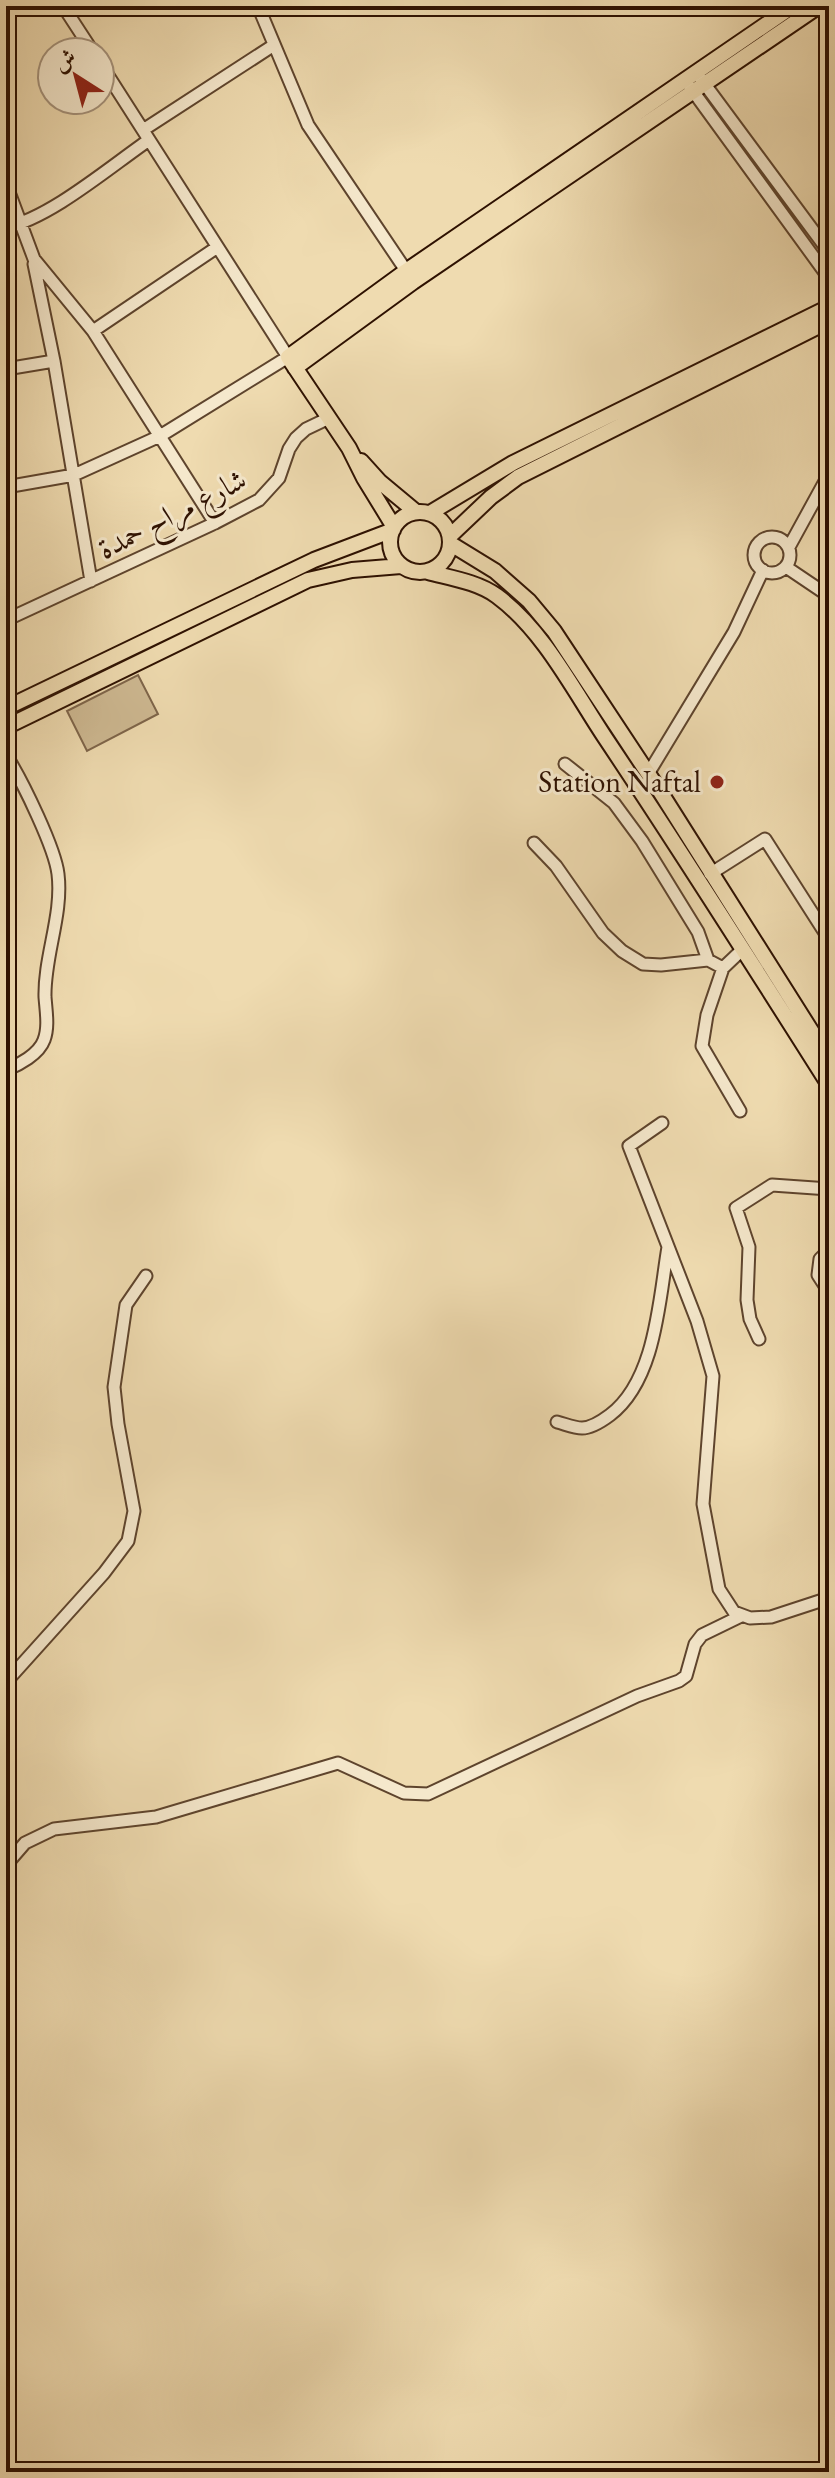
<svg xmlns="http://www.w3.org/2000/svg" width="835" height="2478" font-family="'EB Garamond',Amiri,serif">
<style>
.green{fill:#ceb992;stroke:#7e654a;stroke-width:2}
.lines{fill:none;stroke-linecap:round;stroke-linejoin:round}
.minor-casing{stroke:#5e442d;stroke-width:15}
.major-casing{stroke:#2e1101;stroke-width:18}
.minor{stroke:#f5e8cc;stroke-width:11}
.major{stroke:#efdbb0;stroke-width:14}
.poi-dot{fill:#8f2418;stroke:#f5e8cc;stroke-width:3}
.labels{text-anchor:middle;stroke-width:6;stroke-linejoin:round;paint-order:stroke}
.street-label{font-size:30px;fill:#2e1101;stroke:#f5e8cc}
.poi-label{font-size:30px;fill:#2e1101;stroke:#f5e8cc;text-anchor:end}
</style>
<rect width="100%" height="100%" fill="#efdbb0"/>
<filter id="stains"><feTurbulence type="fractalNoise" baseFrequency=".0025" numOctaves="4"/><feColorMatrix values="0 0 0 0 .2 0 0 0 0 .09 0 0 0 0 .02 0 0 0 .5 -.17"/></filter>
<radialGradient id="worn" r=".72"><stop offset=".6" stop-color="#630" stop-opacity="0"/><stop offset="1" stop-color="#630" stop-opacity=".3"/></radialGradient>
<path class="green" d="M138 675 158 714 87 751 67 711Z"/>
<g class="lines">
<defs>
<path id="minor" d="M63 6 93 52
M258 6 308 125 409 275
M701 79 829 252
M690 87 829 278
M143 130 274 45
M6 184 34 259 93 331 215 523
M6 227C49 219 111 166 149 140
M34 264 54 361 91 581
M93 331 216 248
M6 369 54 361
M6 487 74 475 160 436 288 357 100 63
M754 555a18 18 0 1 1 36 0a18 18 0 1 1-36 0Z
M789 547 829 474
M786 567 829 596
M6 620 215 523 259 500 279 478 289 449 296 438 306 429 329 418
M6 761 9 760C23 783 55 848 58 874 63 915 44 956 45 997 46 1011 49 1027 44 1040 39 1054 19 1065 6 1070
M565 764 614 803 642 841 698 932 708 960
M648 774 734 632 763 570
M534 843 556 866 603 933 622 951 643 964 661 965 708 960 723 968
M710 874 765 839 829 939
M740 1111 702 1046 707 1015 723 968 743 949
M662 1123 629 1146 697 1321 713 1376 703 1504 719 1589 734 1612 750 1618 771 1617 829 1598
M829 1250 820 1259 818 1275 829 1292
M759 1339 750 1319 747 1300 749 1247 736 1208 772 1185 829 1189
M557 1422C565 1424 574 1428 582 1428 592 1428 602 1421 610 1415 656 1380 659 1300 668 1247
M6 1682 104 1573 128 1541 134 1511 118 1424 114 1387 126 1305 146 1276
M6 1865 25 1843 54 1829 156 1817 338 1763 404 1793 428 1794 637 1696 679 1681 686 1676 695 1644 702 1635 741 1616
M6 1950 9 1972 6 1974"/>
<path id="major" d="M295 368 413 282 819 6
M361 461 380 482 416 512
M390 542a30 30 0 1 1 60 0a30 30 0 1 1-60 0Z
M430 513 513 463 829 307
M394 527 364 478 349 448 288 357 406 271 793 6
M450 536 491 497 518 477 829 321
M451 544 495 571 529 601 554 631 661 793 829 1059
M428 572C451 578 478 582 497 596 543 630 573 689 604 736 681 851 755 968 829 1085
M6 708 314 560 393 530
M6 727 308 580 352 570 401 566"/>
</defs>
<use href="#minor" class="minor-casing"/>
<use href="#major" class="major-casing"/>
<use href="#minor" class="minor"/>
<use href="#major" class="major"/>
</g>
<circle class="poi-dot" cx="717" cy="782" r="8"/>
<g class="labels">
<g class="street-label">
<text transform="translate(172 514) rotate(-27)" y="10">شارع مراح حمدة</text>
</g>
<g class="poi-label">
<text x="701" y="792">Station Naftal</text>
</g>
</g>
<rect width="835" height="2478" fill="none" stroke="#efdbb0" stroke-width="32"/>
<rect x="8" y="8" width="819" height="2462" fill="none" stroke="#2e1101" stroke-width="4"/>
<rect x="16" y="16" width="803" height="2446" fill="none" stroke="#2e1101" stroke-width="2"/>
<g transform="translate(76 76) rotate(324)"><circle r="38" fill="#f5e8cc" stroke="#a5927b" stroke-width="2"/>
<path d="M0-6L14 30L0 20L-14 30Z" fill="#8f2418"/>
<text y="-12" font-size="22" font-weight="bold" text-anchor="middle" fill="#2e1101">ش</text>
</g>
<rect width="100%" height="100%" filter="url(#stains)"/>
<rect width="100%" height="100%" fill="url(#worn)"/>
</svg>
